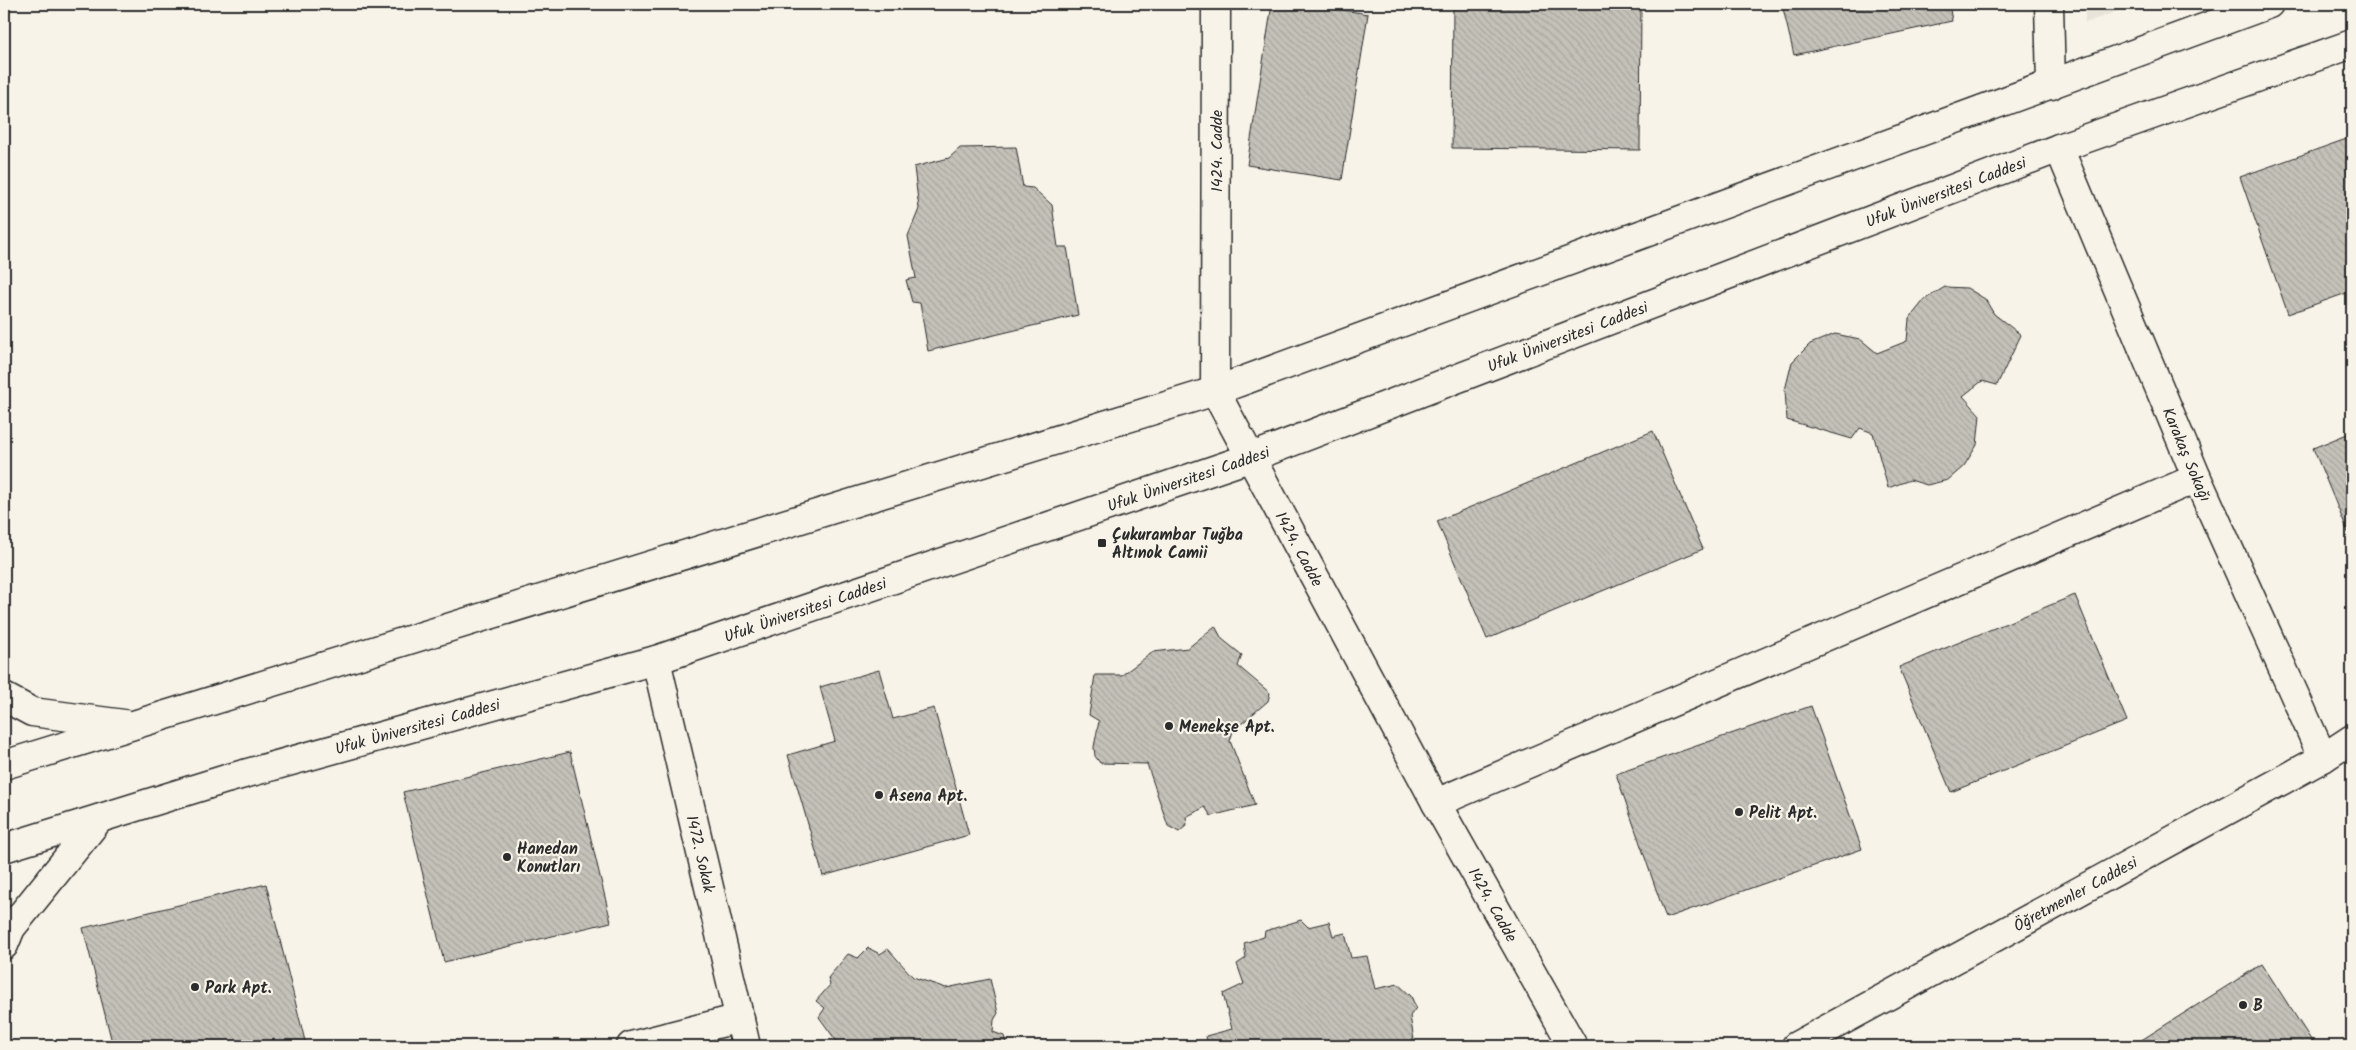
<svg xmlns="http://www.w3.org/2000/svg" width="2356" height="1050" font-family="Kalam,sans-serif">
<style>
.built{fill:#e8e4da}
.building{fill:url(#building-back-hatch);stroke:#2b2b2b}
.lines{fill:none;stroke-linecap:round;stroke-linejoin:round}
.minor-casing{stroke:#2b2b2b;stroke-width:31}
.tertiary-casing{stroke:#2b2b2b;stroke-width:31}
.secondary-casing{stroke:#2b2b2b;stroke-width:31}
.minor{stroke:#f7f3e8;stroke-width:28}
.tertiary{stroke:#f7f3e8;stroke-width:28}
.secondary{stroke:#f7f3e8;stroke-width:28}
.poi-dot{fill:#2b2b2b;stroke:#f7f3e8;stroke-width:2}
.labels{text-anchor:middle;stroke-width:4.5;stroke-linejoin:round;paint-order:stroke}
.street-label{font-size:16px;fill:#2b2b2b;stroke:#f7f3e8}
.poi-label{font-size:16px;font-weight:bold;fill:#2b2b2b;stroke:#f7f3e8;text-anchor:start}
</style>
<defs>
<pattern id="building-back-hatch" width="6" height="6" patternUnits="userSpaceOnUse" patternTransform="scale(1.25)"><rect width="6" height="6" fill="#c4c1b9"/><path d="M-1 5l2 2M0 0l6 6M5-1l2 2" fill="none" stroke="#a9a69f"/></pattern>
</defs>
<rect width="100%" height="100%" fill="#f7f3e8"/>
<filter id="ink" filterUnits="userSpaceOnUse"><feTurbulence type="fractalNoise" baseFrequency=".02" numOctaves="2"/><feDisplacementMap in="SourceGraphic" scale="10" xChannelSelector="R" yChannelSelector="G"/><feConvolveMatrix kernelMatrix="1 2 1 2 8 2 1 2 1" color-interpolation-filters="sRGB"/></filter>
<g filter="url(#ink)">
<path class="built" d="M2085 4H2137L2085 23Z"/>
<path class="building" d="M1272 4H1305L1368 14 1342 180 1247 165Z
M1453 4 1641 5 1640 150 1452 148Z
M1782 4H1949L1952 21 1794 55Z
M2352 137V291L2288 314 2240 177Z
M1016 147 1023 187 1033 188 1052 205 1058 247H1067L1078 315 928 351 920 303 912 302 906 280 916 278 908 236 919 209 914 167 949 158 960 148Z
M1945 287 1967 288 1985 299 1994 314 2021 335 1997 385 1982 381 1963 396 1980 415 1977 445 1964 466 1948 480 1927 485 1910 480 1888 488 1873 433 1860 428 1852 439 1787 420 1785 390 1792 362 1810 344 1835 334 1860 339 1877 353 1907 341 1909 319 1925 299Z
M1653 431 1703 549 1487 639 1437 521Z
M2352 432V542L2313 448Z
M2075 595 2127 721 1951 792 1899 667Z
M1215 626 1222 639 1242 655 1238 666 1270 693 1268 701 1233 731 1230 741 1255 805 1211 816 1205 807 1186 817 1187 825 1179 832 1168 826 1147 764 1100 763 1095 756 1094 747 1099 721 1089 715 1095 675H1122L1153 652 1188 648Z
M879 670 893 719 934 708 969 835 823 876 788 755 835 741 820 687Z
M1811 706 1862 849 1666 918 1616 774Z
M570 752 611 922 444 962 403 792Z
M266 884 306 1045 113 1046 83 928Z
M1301 920 1308 927 1329 922 1333 936 1345 933 1351 958 1367 956 1375 989 1398 984 1411 996 1416 1008 1410 1016 1415 1046H1208L1206 1036 1232 1029 1223 994 1244 984 1237 964 1246 958 1244 943 1264 937 1265 931Z
M868 948 880 954 888 949 913 977 946 988 990 979 998 1013 994 1020 993 1032 1004 1036 1007 1046H840L819 1017 825 1008 816 1001 830 985 828 978 848 954 858 958Z
M2262 964 2315 1046H2132Z"/>
<g class="lines">
<defs>
<g id="minor">
<path id="s1" d="M1216 4 1215 391 1436 803 1573 1046"/>
<path d="M2049 4 2051 85"/>
<path id="s2" d="M2059 148 2197 478 2323 758"/>
<path id="s3" d="M656 660 746 1046"/>
<path d="M1436 803 2197 478"/>
<path d="M631 1046 740 1018"/>
</g>
<g id="tertiary">
<path id="s4" d="M1796 1046 2323 758 2352 739"/>
</g>
<g id="secondary">
<path d="M4 697 32 712 124 724"/>
<path d="M4 765 1215 391 2269 4"/>
<path id="s5" d="M4 848 226 779 656 660 1252 457 2059 148 2352 44"/>
<path d="M4 945 11 928 99 819"/>
</g>
</defs>
<use href="#minor" class="minor-casing"/>
<use href="#tertiary" class="tertiary-casing"/>
<use href="#secondary" class="secondary-casing"/>
<use href="#minor" class="minor"/>
<use href="#tertiary" class="tertiary"/>
<use href="#secondary" class="secondary"/>
</g>
</g>
<g class="poi-dot">
<rect x="1097" y="538" width="10" height="10" rx="2.5"/>
<circle cx="1169" cy="726" r="5"/>
<circle cx="879" cy="795" r="5"/>
<circle cx="1739" cy="812" r="5"/>
<circle cx="507" cy="857" r="5"/>
<circle cx="195" cy="987" r="5"/>
<circle cx="2243" cy="1005" r="5"/>
</g>
<g class="labels">
<g class="street-label">
<text transform="translate(1216 151) rotate(-90)" y="6">1424. Cadde</text>
<text dy="6" stroke="none"><textPath href="#s5" startOffset="2051">Ufuk Üniversitesi Caddesi</textPath></text>
<text dy="6" stroke="none"><textPath href="#s5" startOffset="1646">Ufuk Üniversitesi Caddesi</textPath></text>
<text dy="6" stroke="none"><textPath href="#s2" startOffset="332">Karakaş Sokağı</textPath></text>
<text dy="6" stroke="none"><textPath href="#s5" startOffset="1241">Ufuk Üniversitesi Caddesi</textPath></text>
<text dy="6" stroke="none"><textPath href="#s1" startOffset="566">1424. Cadde</textPath></text>
<text dy="6" stroke="none"><textPath href="#s5" startOffset="836">Ufuk Üniversitesi Caddesi</textPath></text>
<text dy="6" stroke="none"><textPath href="#s5" startOffset="431">Ufuk Üniversitesi Caddesi</textPath></text>
<text dy="6" stroke="none"><textPath href="#s3" startOffset="199">1472. Sokak</textPath></text>
<text dy="6" stroke="none"><textPath href="#s4" startOffset="318">Öğretmenler Caddesi</textPath></text>
<text dy="6" stroke="none"><textPath href="#s1" startOffset="971">1424. Cadde</textPath></text>
</g>
<g class="poi-label">
<text x="1112" y="540">Çukurambar Tuğba<tspan x="1112" dy="18">Altınok Camii</tspan></text>
<text x="1179" y="732">Menekşe Apt.</text>
<text x="889" y="801">Asena Apt.</text>
<text x="1749" y="818">Pelit Apt.</text>
<text x="517" y="854">Hanedan<tspan x="517" dy="18">Konutları</tspan></text>
<text x="205" y="993">Park Apt.</text>
<text x="2253" y="1011">B</text>
</g>
</g>
<rect width="2356" height="1050" fill="none" stroke="#f7f3e8" stroke-width="20"/>
<rect x="10" y="10" width="2336" height="1030" fill="none" stroke="#2b2b2b" stroke-width="2" filter="url(#ink)"/>
</svg>
